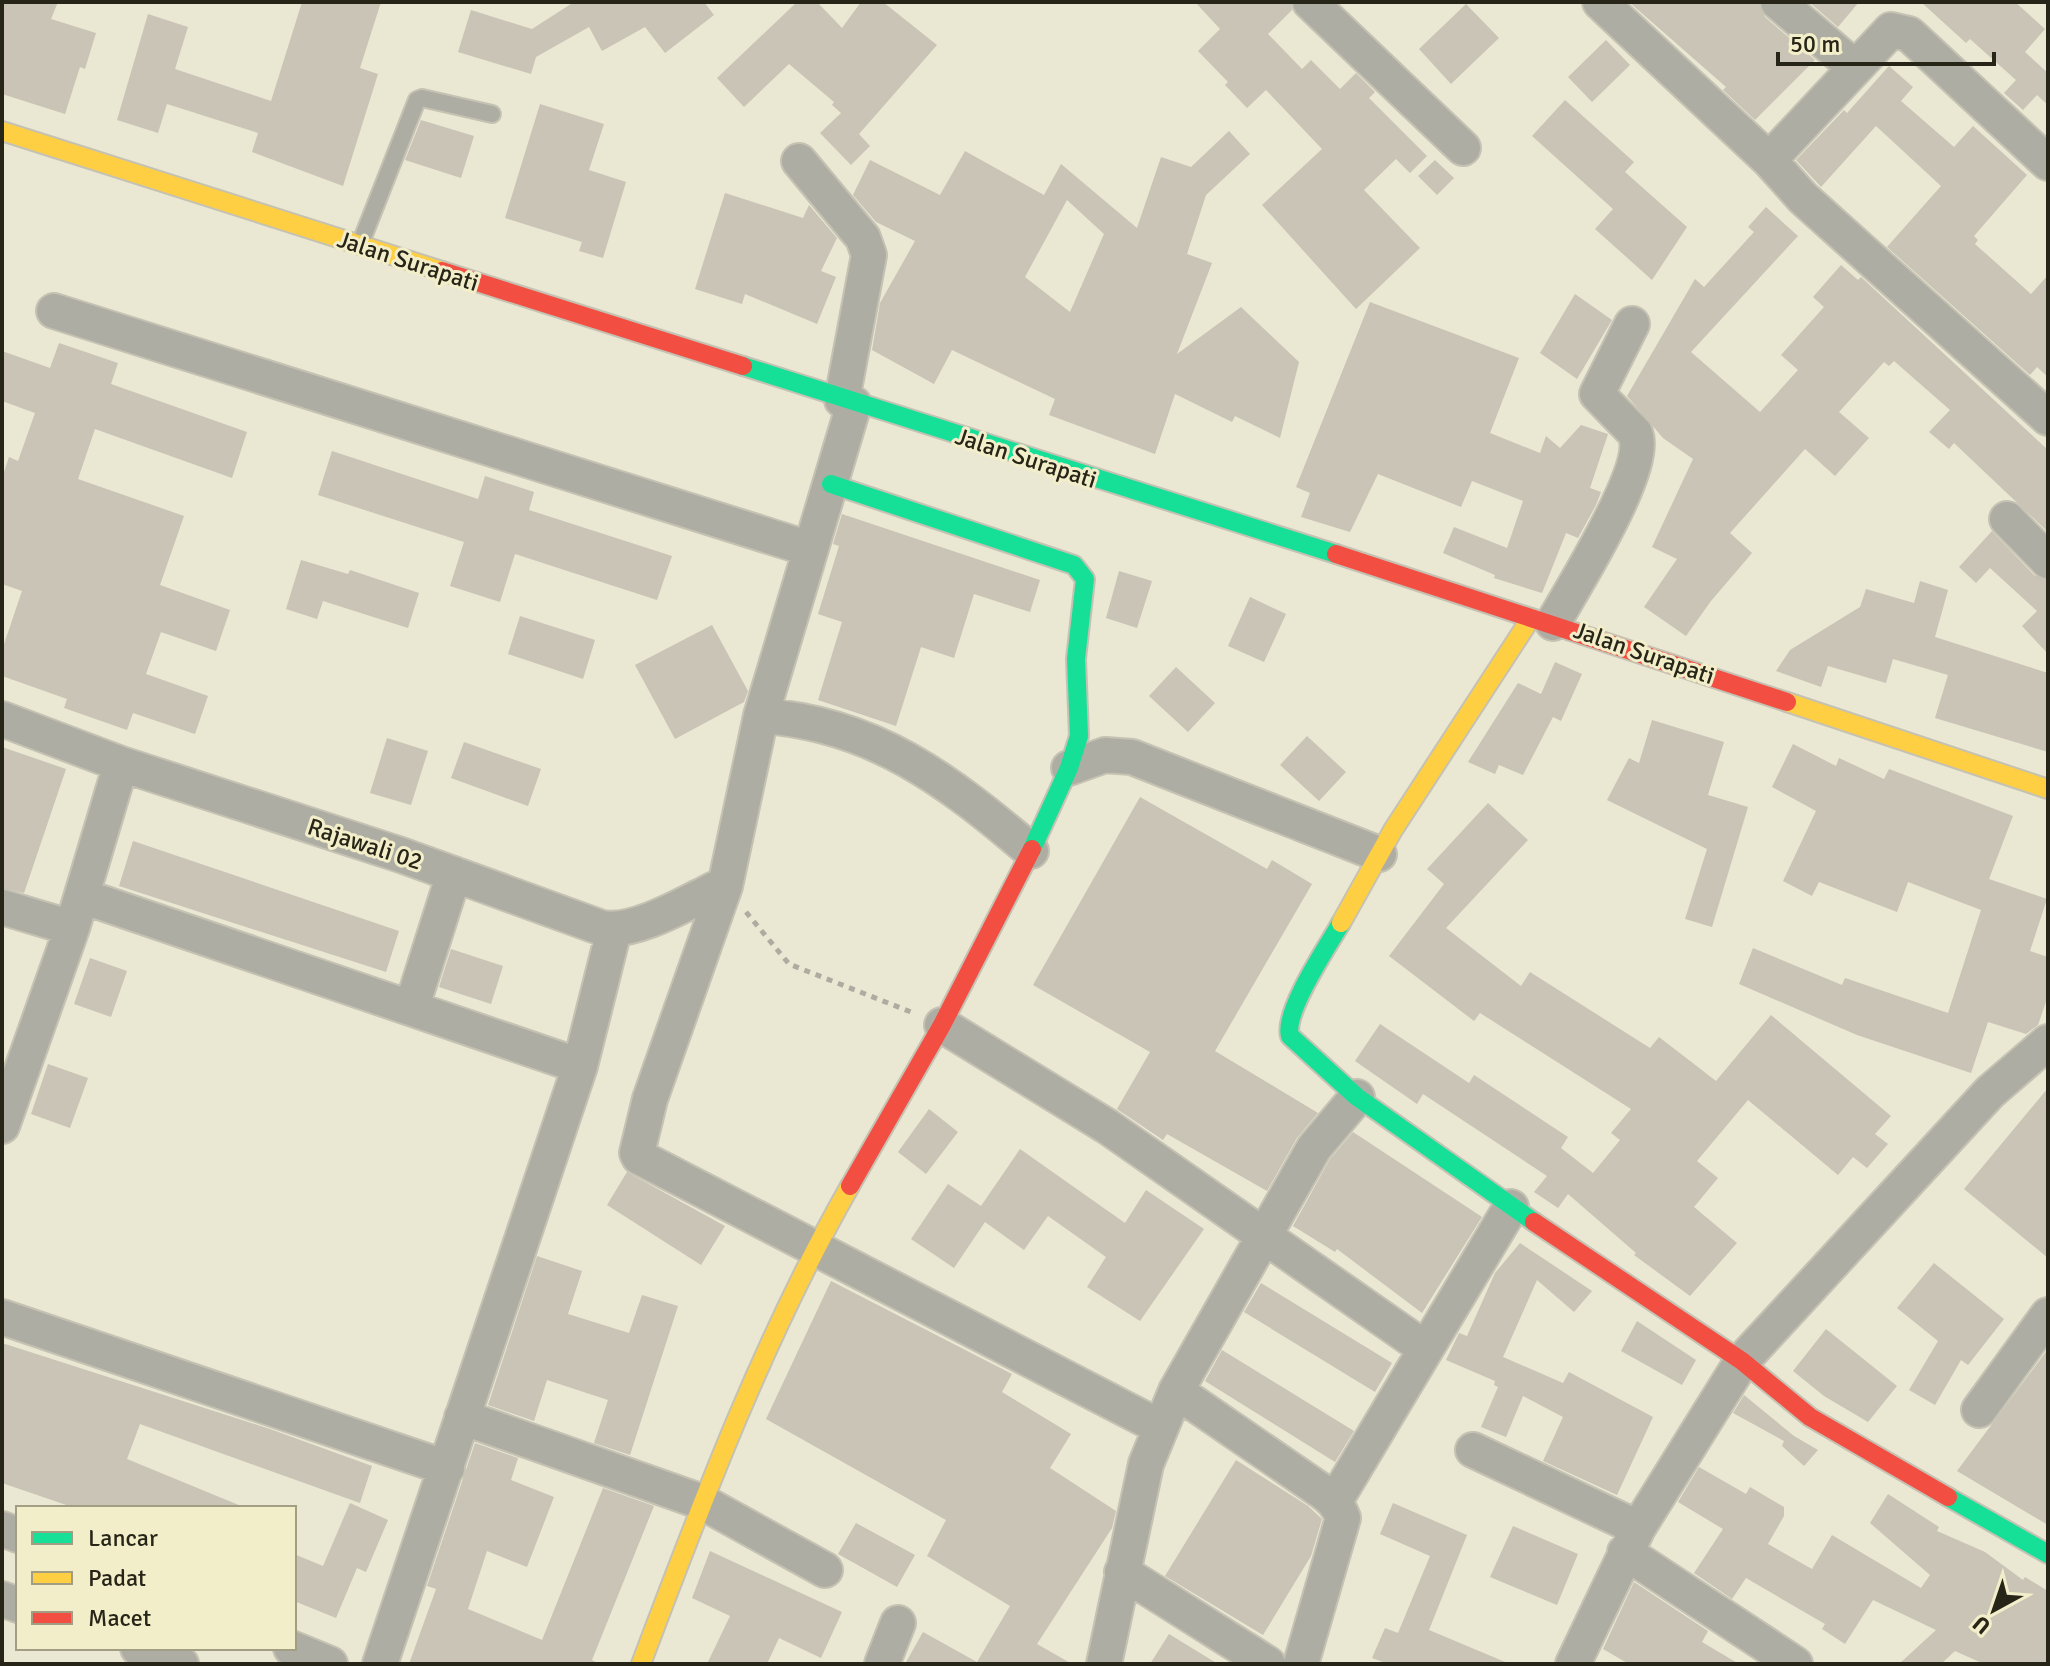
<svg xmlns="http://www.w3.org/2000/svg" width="2050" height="1666" font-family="Signika,sans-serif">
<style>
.building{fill:#c9c4b6;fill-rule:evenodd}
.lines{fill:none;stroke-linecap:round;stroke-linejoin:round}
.lane-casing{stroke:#c5c2b3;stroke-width:20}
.street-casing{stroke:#c5c2b3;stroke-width:38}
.fast-casing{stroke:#c5c2b3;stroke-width:22}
.slow-casing{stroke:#c5c2b3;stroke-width:22}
.jam-casing{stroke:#c5c2b3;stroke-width:22}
.path{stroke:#aeaca1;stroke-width:5;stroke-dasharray:6 6;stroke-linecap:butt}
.lane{stroke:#aeada3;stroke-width:16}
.street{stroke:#aeada3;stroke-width:34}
.fast{stroke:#16e098;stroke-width:18}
.slow{stroke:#ffcf43;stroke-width:18}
.jam{stroke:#f24e42;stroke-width:18}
.labels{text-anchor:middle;stroke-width:6;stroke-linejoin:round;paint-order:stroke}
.street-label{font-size:24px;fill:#272518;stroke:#f3eeca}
</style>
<rect width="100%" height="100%" fill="#eae7d3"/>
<path class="building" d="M2 2H58L51 19 96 33 85 69 80 67 65 114 2 94Z
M302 2H381L360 68 378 74 343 186 252 152 258 133 167 104 158 133 117 120 148 14 188 27 175 69 271 101Z
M574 2H704L714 15 665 53 645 27 602 51 589 27 536 57 531 74 458 52 471 10 532 29Z
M797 2H817L842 28 861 2H883L937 45 859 134 870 146 851 165 820 133 841 113 832 105 834 102 789 64 744 107 717 78Z
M1195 2H1291L1292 10 1268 34 1302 69 1311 60 1340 89 1356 73 1375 92 1369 98 1427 156 1410 173 1396 159 1364 190 1420 248 1356 309 1262 205 1322 149 1266 90 1247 108 1225 85 1228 82 1198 51 1220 29Z
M1629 2H1759L1765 17 1815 60 1755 120 1723 90 1726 87Z
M1809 2H1859L1838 27Z
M1921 2H2015L2045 29 2025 52 2048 73V105L2037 95 2023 110 2004 93 2016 80 1970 39 1966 43Z
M1466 4 1499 38 1451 84 1419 49Z
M1606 40 1630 65 1592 102 1568 77Z
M1889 66 1913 87 1901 101 1954 147 1973 126 2027 175 1974 236 1978 240 1975 244 2031 294 2048 275V377L2037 367 2030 375 1887 247 1941 186 1876 126 1821 187 1796 160 1844 110 1847 113Z
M1565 100 1634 162 1625 172 1687 227 1652 280 1595 229 1613 209 1532 136Z
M540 104 604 124 589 170 626 182 603 258 579 251 582 242 505 218Z
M421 120 474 136 461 178 405 160Z
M1229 131 1250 154 1206 195 1187 254 1212 263 1177 354 1241 307 1299 362 1280 438 1235 416 1232 422 1175 394 1155 454 1049 415 1055 399 952 350 934 384 872 350 880 303 915 241 876 222 853 195 870 160 940 195 965 151 1044 195 1061 164 1137 228 1161 157 1191 167ZM1067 200 1104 234 1070 312 1025 277Z
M1435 160 1454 178 1437 195 1418 176Z
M725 193 803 218 809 205 837 238 821 271 836 277 817 324 745 294 742 304 695 289Z
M1766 207 1798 236 1691 352 1760 412 1798 370 1781 355 1824 307 1813 297 1841 265 1858 280 1861 277 2048 450V532L1954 443 1949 449 1929 432 1950 410 1894 361 1889 366 1884 362 1839 412 1869 438 1835 476 1805 449 1730 533 1752 553 1711 601 1686 636 1644 607 1677 559 1652 547 1693 459 1663 438 1627 396 1695 279 1704 287 1754 232 1748 227Z
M1575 294 1612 320 1577 379 1540 353Z
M1370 302 1519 358 1490 433 1540 453 1546 436 1560 448 1581 425 1608 434 1590 488 1601 492 1596 505 1578 538 1566 533 1542 593 1494 578 1495 575 1443 553 1454 527 1507 548 1523 501 1472 481 1461 507 1378 474 1350 532 1301 517 1310 493 1296 487Z
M59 343 118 363 111 384 247 432 232 478 95 429 78 479 184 516 160 585 230 610 216 651 161 632 146 674 208 696 195 734 133 713 127 730 64 708 67 699 2 676V650L22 591 2 584V478L9 457 18 461 35 413 2 401V351L50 368Z
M332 451 478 499 485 476 534 492 529 510 672 556 657 600 515 554 500 602 450 586 464 542 318 495Z
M842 514 1040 580 1030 612 974 594 954 658 921 647 896 726 818 700 842 622 818 614 839 546 833 544Z
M1992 531 2034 575 2048 580V654L2022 626 2037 611 1990 568 1976 583 1959 567Z
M301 560 348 574 350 570 419 593 408 628 323 601 317 619 286 609Z
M1119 571 1152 581 1137 628 1106 618Z
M1920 581 1948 590 1935 637 2048 673V752L1935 718 1948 675 1893 659 1886 683 1828 666 1821 687 1776 671 1790 650 1860 607 1866 589 1914 603Z
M1250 597 1286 614 1264 662 1228 646Z
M520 616 595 640 583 679 508 654Z
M712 625 748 691 744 702 675 739 635 665Z
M1555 662 1582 674 1561 721 1553 717 1523 775 1499 765 1495 774 1468 762 1518 683 1541 694Z
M1176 667 1215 703 1188 732 1149 696Z
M1652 720 1724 742 1708 795 1748 807 1712 927 1685 919 1707 849 1607 800 1629 758 1639 763Z
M1307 736 1346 772 1319 801 1280 765Z
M387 738 428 751 411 805 370 793Z
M464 742 541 769 528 806 451 778Z
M1793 744 1836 766 1839 758 1884 779 1889 769 2013 816 1989 879 2047 899 2030 951 2048 957V996L2038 1025 2026 1034 1988 1022 1971 1073 1857 1035 1739 984 1753 948 1842 985 1845 978 1948 1013 1981 910 1908 882 1897 912 1819 882 1812 896 1783 881 1816 811 1772 787Z
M2 747 66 769 24 893 2 888Z
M1140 797 1267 869 1272 860 1312 884 1215 1051 1318 1113 1297 1138 1267 1191 1167 1134 1163 1140 1117 1109 1150 1052 1033 985Z
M1488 803 1528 840 1446 928 1521 986 1530 972 1650 1048 1659 1037 1716 1081 1771 1015 1891 1116 1875 1134 1888 1144 1867 1168 1853 1157 1838 1175 1748 1100 1697 1161 1718 1178 1694 1207 1737 1243 1690 1296 1634 1255 1636 1253 1568 1194 1558 1208 1534 1192 1547 1176 1423 1094 1417 1104 1355 1061 1380 1024 1469 1083 1474 1075 1568 1137 1561 1148 1593 1173 1620 1140 1611 1133 1631 1109 1480 1013 1474 1021 1389 956 1444 884 1427 869Z
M133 841 399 931 386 972 119 886Z
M451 949 503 966 491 1004 439 987Z
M90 958 127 971 111 1017 74 1004Z
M48 1064 88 1078 70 1128 31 1114Z
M2048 1088V1258L1964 1189Z
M929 1109 958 1132 926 1174 898 1152Z
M1353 1132 1482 1217 1422 1313 1337 1249 1335 1252 1293 1226 1330 1159Z
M1020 1149 1125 1223 1146 1190 1204 1229 1140 1321 1087 1287 1106 1257 1048 1216 1024 1250 985 1222 954 1268 911 1239 948 1184 981 1206Z
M627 1172 725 1226 701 1265 607 1205Z
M1520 1243 1592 1291 1574 1312 1537 1280 1503 1357 1563 1383 1569 1372 1653 1417 1617 1495 1543 1461 1563 1417 1523 1396 1506 1437 1481 1427 1498 1387 1494 1385 1495 1381 1446 1360 1459 1333 1467 1336 1495 1273Z
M537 1256 582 1271 568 1314 629 1333 642 1295 678 1306 630 1455 594 1443 608 1400 547 1380 534 1421 488 1405Z
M1934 1263 2004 1319 1968 1365 1961 1360 1935 1405 1909 1390 1938 1341 1897 1308Z
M831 1281 1012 1374 1002 1392 1071 1434 1050 1468 1116 1511 1112 1528 1037 1644 1072 1664H905L923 1632 977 1662 1010 1606 927 1556 946 1520 766 1419Z
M1261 1283 1392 1363 1375 1392 1244 1312Z
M1637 1321 1696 1360 1682 1385 1621 1351Z
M1826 1329 1897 1386 1868 1422 1824 1396 1793 1371Z
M2 1343 270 1429 372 1466 360 1503 140 1424 127 1459 246 1508H75L2 1483Z
M2048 1349V1525L1957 1471Z
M1222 1350 1354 1431 1335 1462 1205 1381Z
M1744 1395 1794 1436 1818 1450 1804 1466 1782 1446 1784 1441 1733 1413Z
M475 1443 518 1458 511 1480 554 1497 527 1567 487 1551 468 1609 542 1640 603 1488 654 1506 592 1660 599 1664H409L436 1589 427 1586Z
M1236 1460 1308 1506 1322 1519 1311 1556 1263 1635 1165 1576Z
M1699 1467 1746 1494 1750 1487 1784 1507V1516L1768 1544 1812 1569 1832 1535 1921 1588 1930 1575 1870 1523 1888 1494 1939 1527 1937 1531 1985 1552 2023 1580 2025 1577 2048 1591V1664H1984L1955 1651 1941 1664H1899L1936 1630 1873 1600 1845 1644 1822 1629 1825 1624 1746 1578 1732 1599 1694 1573 1723 1529 1678 1502Z
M350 1503 388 1520 366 1572 357 1568 336 1618 294 1601V1554L323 1566Z
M1393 1503 1467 1535 1429 1630 1510 1664H1388L1372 1658 1385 1628 1398 1633 1430 1556 1380 1534Z
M856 1523 915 1555 897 1587 838 1554Z
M1513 1526 1578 1554 1557 1605 1490 1577Z
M710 1551 842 1612 821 1658 779 1638 767 1664H707L730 1616 692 1598Z
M1634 1582 1708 1631 1702 1642 1739 1664H1629L1603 1649Z
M1169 1634 1218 1664H1150Z"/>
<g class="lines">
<defs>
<path id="lane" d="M361 242 417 100 422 98 492 114"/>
<path id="street" d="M1310 2 1463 148
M1600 2 1769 160 1803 198 2048 418
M1778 2 1853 66
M1769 160 1891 30 1909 34 2048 163
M799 161 863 238 869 255 842 400
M54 311 810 549
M854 404 761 716 725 886 650 1099 637 1153 639 1157 1160 1427
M2007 519 2048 561
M1553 623C1572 589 1650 467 1635 433L1597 394 1632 324
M761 716C873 723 949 781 1031 851
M2 719 121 764 401 855 602 928C630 933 672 911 697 898 707 894 715 887 725 886
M1069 768 1105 755 1132 757 1379 854
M82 896 580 1066
M2 907 72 928
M412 1006 454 874
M942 1025 1108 1127 1426 1349
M2 1126 72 928 121 764
M2 1317 447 1468
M1176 1391 1320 1490C1331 1498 1338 1504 1343 1518L1301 1664
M1979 1410 2048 1315
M462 1417 702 1502 825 1570
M1473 1450 1638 1528
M1335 1501 1511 1207
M2 1529 18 1535
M1625 1552 1795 1664
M1122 1572 1268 1664
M2 1599 18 1605
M138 1648 181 1664
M291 1648 330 1664
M380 1664 580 1066 614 930
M882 1664 898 1623
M1104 1664 1146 1464 1176 1391 1314 1148 1357 1097
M1573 1664 1638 1528 1742 1361 1990 1092 2048 1042"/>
<path id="fast" d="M743 366 1336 554
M831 484 1074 565 1085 579 1076 659 1079 736 1069 768 1032 849
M1341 923C1328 946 1283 1012 1290 1036L1357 1097 1534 1222
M1948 1497 2048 1554"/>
<path id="slow" d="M2 131 442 271
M1787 702 2048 789
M1341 923 1393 830 1531 618
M641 1664C702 1502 764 1337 850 1186"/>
<path id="jam" d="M442 271 743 366
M1336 554 1787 702
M850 1186 942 1025 1032 849
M1534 1222 1742 1361 1810 1417 1948 1497"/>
</defs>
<use href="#lane" class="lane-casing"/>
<use href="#street" class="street-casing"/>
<use href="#fast" class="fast-casing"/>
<use href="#slow" class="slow-casing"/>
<use href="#jam" class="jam-casing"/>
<path class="path" d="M746 912 789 964 911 1012"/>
<use href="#lane" class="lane"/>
<use href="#street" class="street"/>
<use href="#fast" class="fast"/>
<use href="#slow" class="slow"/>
<use href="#jam" class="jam"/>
</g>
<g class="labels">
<g class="street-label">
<text transform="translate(408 261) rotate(18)" y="8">Jalan Surapati</text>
<text transform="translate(1026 458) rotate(18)" y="8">Jalan Surapati</text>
<text transform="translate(1644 653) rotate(19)" y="8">Jalan Surapati</text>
<text transform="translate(365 844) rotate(18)" y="8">Rajawali 02</text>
</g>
</g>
<rect width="2050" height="1666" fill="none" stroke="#272518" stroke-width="8"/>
<rect x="16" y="1506" width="280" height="144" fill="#f3eeca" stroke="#a19e83" stroke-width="2"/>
<rect x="32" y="1532" width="40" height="12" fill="#16e098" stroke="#a19e83" stroke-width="2"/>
<text x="88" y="1546" font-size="24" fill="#272518">Lancar</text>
<rect x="32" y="1572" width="40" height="12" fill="#ffcf43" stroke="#a19e83" stroke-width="2"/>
<text x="88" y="1586" font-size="24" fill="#272518">Padat</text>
<rect x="32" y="1612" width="40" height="12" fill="#f24e42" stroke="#a19e83" stroke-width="2"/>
<text x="88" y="1626" font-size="24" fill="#272518">Macet</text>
<g transform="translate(1994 1610) rotate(220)" stroke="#f3eeca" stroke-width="6" paint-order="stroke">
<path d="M0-6L14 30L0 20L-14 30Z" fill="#272518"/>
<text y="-12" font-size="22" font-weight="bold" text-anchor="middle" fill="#272518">U</text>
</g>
<path d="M1778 52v12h216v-12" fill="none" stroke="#272518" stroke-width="4"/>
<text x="1790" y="52" font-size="24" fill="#272518" stroke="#f3eeca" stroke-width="6" paint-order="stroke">50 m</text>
</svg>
